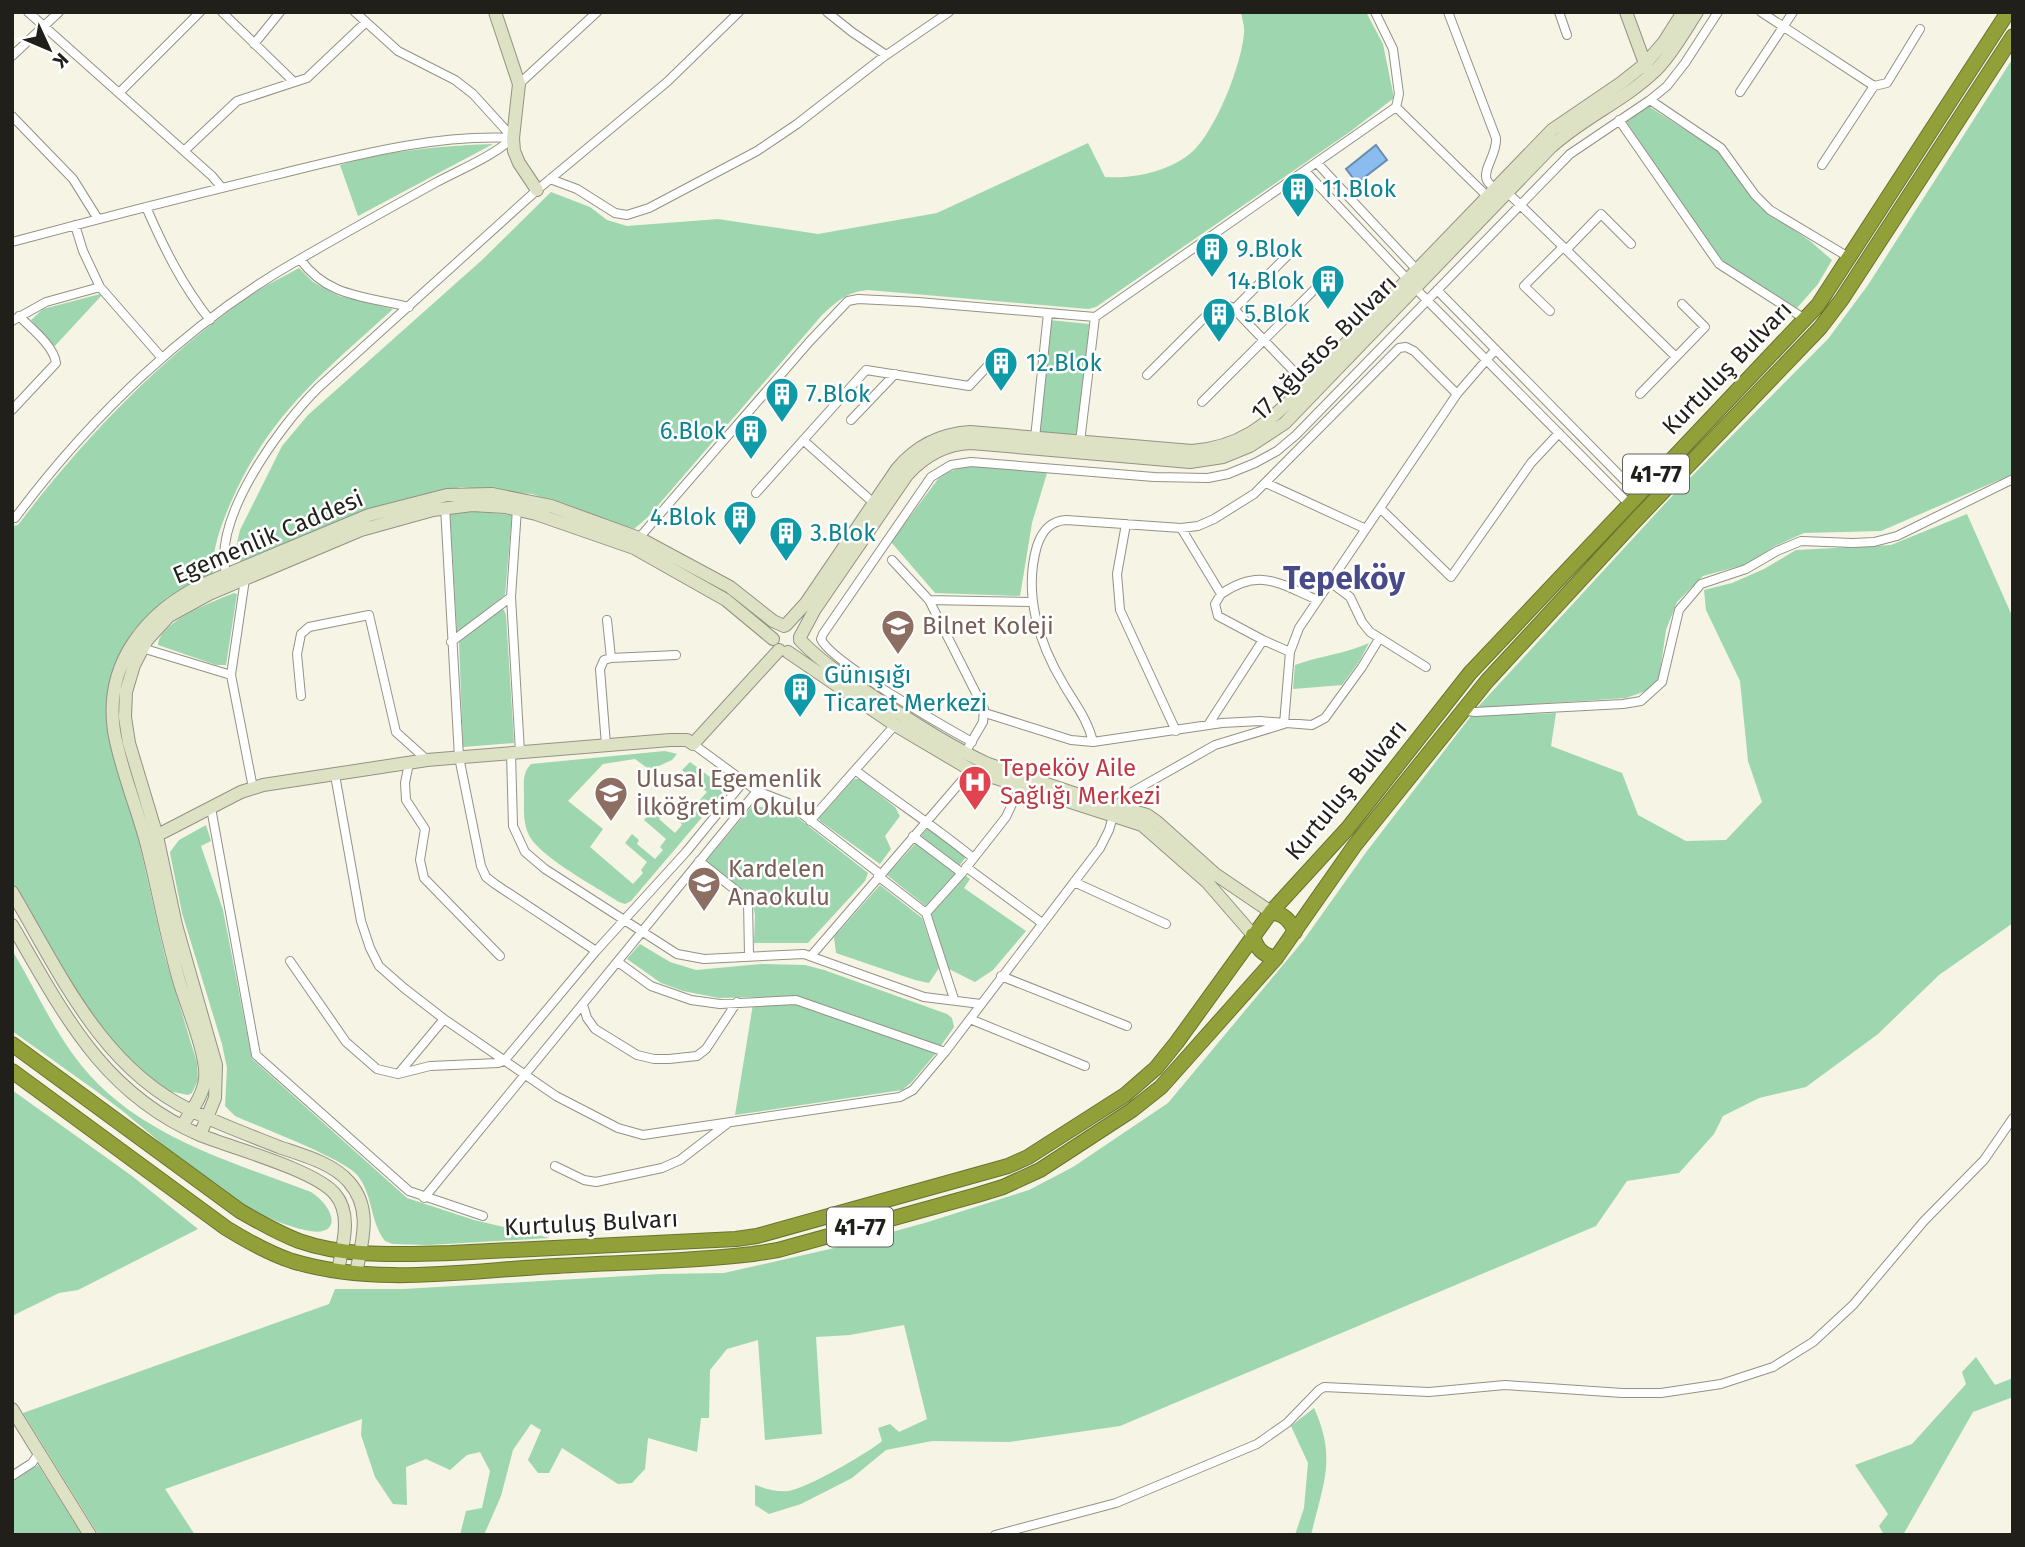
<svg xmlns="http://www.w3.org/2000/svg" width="2025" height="1547" font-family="'Fira Sans',sans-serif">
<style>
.green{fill:#9dd6af}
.water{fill:#8abcef;stroke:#6a8daf;stroke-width:2}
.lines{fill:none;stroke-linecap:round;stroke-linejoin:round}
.street-casing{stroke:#949284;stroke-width:10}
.secondary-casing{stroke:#949284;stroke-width:14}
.highway-casing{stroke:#6a732e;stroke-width:16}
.street{stroke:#fff;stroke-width:8}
.secondary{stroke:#dee2c4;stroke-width:12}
.highway{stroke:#92a03a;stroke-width:14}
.labels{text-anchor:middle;stroke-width:5;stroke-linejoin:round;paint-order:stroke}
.shield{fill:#fff;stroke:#63625e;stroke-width:2}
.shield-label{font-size:23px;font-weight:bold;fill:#201f19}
.culture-label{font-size:24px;fill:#0d838f;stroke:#fff;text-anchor:start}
.street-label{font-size:24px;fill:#201f19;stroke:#fff}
.education-label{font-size:24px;fill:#785e54;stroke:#fff;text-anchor:start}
.health-label{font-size:24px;fill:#be3a42;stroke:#fff;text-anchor:start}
.district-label{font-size:32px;font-weight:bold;fill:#494a88;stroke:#fff}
</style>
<rect width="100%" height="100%" fill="#f6f4e4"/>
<path class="green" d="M1241 12H1366L1383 44 1394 98 1351 131 1096 307 1088 309 868 290C847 292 837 301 822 315L648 517 634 529 532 494 461 487 364 510 241 563 236 547 240 530 282 446 308 415 482 260 551 192 590 207 607 220 627 226 718 219 818 234 937 213 1088 143 1105 177C1133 179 1169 172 1192 152 1216 130 1241 66 1244 34 1245 27 1242 19 1241 12Z
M2013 58V474L1881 531 1804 533 1775 546 1747 564 1703 576 1677 602 1666 630 1659 678 1649 690 1626 698 1477 708 1673 495 1828 339 1868 285Z
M1648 106 1721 153 1760 207 1810 241 1832 260 1818 284 1797 308 1724 262 1709 244 1625 120Z
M493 144 358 216 340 165C390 150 441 146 493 144Z
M299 268 313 282 339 296 393 309C324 372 270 413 231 502 221 525 212 548 213 574L168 597 134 630 114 668 107 705 108 731 137 833 165 957 197 1063 198 1080 192 1093 188 1095 169 1091 137 1069 94 1020 12 883V526L18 525C83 439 159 360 248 297 263 286 282 278 299 268Z
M100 294 102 295 53 348 31 320 43 309Z
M1049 320 1089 324 1079 436 1038 432Z
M967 466 1044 470 1047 473 1032 523 1020 596 935 593 891 542 938 479 948 472Z
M469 511 512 515 505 595 457 633 450 513Z
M1967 514 2013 618V923L1939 975 1878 1034 1806 1087 1759 1098 1723 1116 1714 1134 1679 1173 1627 1181 1596 1226 1120 1426 1009 1442 932 1441 886 1450 852 1478 801 1504 769 1514 755 1505V1485C766 1489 776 1492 788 1491 806 1489 868 1453 882 1441L878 1428 890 1424 899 1432 927 1419 904 1325 850 1335 816 1337 822 1434 765 1440 758 1340 727 1349 710 1370 709 1418H701L697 1452 648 1438 645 1469 632 1483 618 1484 562 1448 549 1473H538L528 1460 541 1430 531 1424 513 1450 501 1496 484 1535H460L466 1511 482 1508 490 1471 480 1452 467 1455 450 1470 426 1459 406 1467 407 1505 393 1504 375 1477 361 1435 362 1419 165 1489 195 1535 98 1534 23 1413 329 1304 335 1289H404L660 1274 724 1273 830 1249 928 1222 1029 1190 1073 1167 1168 1103 1303 941 1367 851 1471 716 1556 713 1551 746 1622 773 1638 815 1686 841 1726 840 1762 802 1748 761 1740 681 1706 610 1704 590 1732 583 1764 569 1796 550 1891 545Z
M234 593 237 594 226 665H216L158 645C160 621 214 601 234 593Z
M501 609 504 610 506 615 514 743 463 747 459 642Z
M1369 643 1360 660 1342 685 1293 689 1295 665C1319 656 1345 654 1369 643Z
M665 751 677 754 672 760 650 770 635 759 603 764 568 801 603 829 590 847 633 884 643 873 641 870 647 862 625 843 632 834 639 840 637 844 655 859 663 850 660 847 666 839 644 820 654 809 662 816 659 819 675 833 682 825 680 822 707 792 682 770 690 762 726 789 631 901 625 904 619 902C597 887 537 856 528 833 523 821 524 808 524 795 524 784 522 773 531 764Z
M854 779H859L895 807 900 816 885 836 891 849 880 864 820 821 819 818Z
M752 806 788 810 868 873 865 881 808 943H754L755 915 751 896 706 861Z
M206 825 211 841 201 846 223 910 252 1059 407 1198 474 1220 550 1238 429 1245 393 1244 385 1241C370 1222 373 1195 358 1176 345 1159 259 1127 235 1116L225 1106 227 1068 222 1044 182 913 171 858 170 852 179 840Z
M928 828 966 857 959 866 921 836Z
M916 843 956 874 927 907 887 875Z
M965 875 970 879 964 888 1026 931 993 970 975 982 949 969 931 914Z
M880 885 922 918 939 968 929 983 915 980 836 953 834 937Z
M640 944 670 962 696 970 761 964 805 965 824 970 947 1014 952 1018 954 1027 940 1047 797 996 719 998 683 991 661 983 627 959Z
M12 950C35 988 53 1030 81 1065 138 1136 230 1161 311 1192 337 1209 342 1239 305 1230 236 1215 174 1152 120 1109 85 1082 48 1057 12 1031Z
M793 1003 801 1005 936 1053 911 1083 902 1090 735 1115 753 1004Z
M12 1090 132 1176 198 1229 78 1290 59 1293 12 1316Z
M1976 1357 1995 1385 2013 1378V1397L1973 1412 1903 1535H1884L1879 1526 1888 1514 1855 1465 1912 1444 1966 1384 1962 1372Z
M1314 1408C1337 1458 1323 1484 1311 1535H1295L1304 1508 1308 1463 1291 1426Z
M38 1465 82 1535H12V1482Z"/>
<path class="water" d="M1376 145 1387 160 1357 183 1346 169Z"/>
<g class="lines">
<defs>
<path id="street" d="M28 12 212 176 222 188
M222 12 294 82
M355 12 398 51 455 80 473 94 513 138
M827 12 852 32 886 55
M1375 12 1393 49 1399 94 1396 107 1488 197
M1448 12 1496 138C1498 161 1466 182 1507 192L1676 357 1640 394
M1559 12 1567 35
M1761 12 1874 86 1822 165
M254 44 280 12
M12 56 59 12
M519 84 597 12
M1874 86 1887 83 1920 29
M1740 92 1793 12
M119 93 200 12
M1650 100 1721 148 1755 195 1770 210 1850 258
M12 116 73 179 98 219
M1619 120 1719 264 1805 319
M184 151 237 101 307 78 365 23
M1317 163 1417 270
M1305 171 1408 280
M550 179 577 189 615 213 627 215 649 208 757 151 797 124 882 58 949 12
M146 207C164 248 182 285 210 320
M75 225 83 251 100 287 162 358
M12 242C98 219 184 197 271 176 350 157 431 134 513 138
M1566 250 1601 214 1631 244
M300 259C328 298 366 296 409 307
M1415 288 1628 503
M1437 290 1637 493
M1234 309 1293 250
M1550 311 1524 286 1563 247
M12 321 46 302 100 287
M1676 357 1705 327 1682 304
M1147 375 1210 312C1218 306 1226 302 1234 309L1309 387
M1202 402 1324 280
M12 410 56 363C54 346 31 328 19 316
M851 420 895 374
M1035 438 1048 313
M803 440 877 506
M1080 442 1095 317
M1266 483 1366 529
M756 493 866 370 969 386 998 355
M445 507 459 757 481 866 486 877 495 884 596 951
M517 509 511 597 520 752
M1381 509 1451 577 1531 463 1559 433
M12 517 15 518C91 416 189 322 300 259 345 233 390 208 435 183 461 169 490 158 513 138
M1126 524 1117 574 1120 610 1176 731
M1181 528 1221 594C1261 567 1279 584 1318 600
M639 538 810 341 848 301 858 299 918 302 1095 317 1396 107
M892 560 929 600 984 709 983 722 969 746
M228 579C207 524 280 426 318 388L537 190 667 82 739 12
M245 579 231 675 253 788
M1330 582 1350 597 1362 622 1370 632 1426 667
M1221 594 1215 604 1218 616 1263 640 1290 652
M929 600 1032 602
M607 620 611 658 676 655
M451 642 511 597
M142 648 231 675
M301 696 297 654 301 634 309 627 369 615 396 732 427 760
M1461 710 1475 712 1623 704 1641 701 1662 682 1679 610 1701 584 1746 569 1777 551 1801 541 1853 543 1874 542 1897 536 2013 479
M985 713 1071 740 1093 742 1222 723 1260 721 1312 725 1325 718 1362 667 1379 639
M1208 725 1263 640
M972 742C945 727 831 662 821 639L823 634 931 477 951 465 971 462 1154 477 1208 478 1228 474 1255 463 1277 451 1296 435 1570 154 1650 100 1667 86 1685 63 1718 12
M1093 742C1088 720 1075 704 1064 685 1039 644 1023 594 1037 546 1042 531 1050 521 1066 520L1181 528 1198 526 1214 519 1254 494 1399 348 1406 347 1414 351 1457 394
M693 744 757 791 788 803 880 874
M606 745 600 669 604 660 611 658
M511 753 513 826 525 852 545 869 677 954 704 959 804 954 924 997 981 1004
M409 763 405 783 406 800 425 829 420 860 424 878 500 956
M855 770C894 800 934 826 972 857
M335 775 361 921 370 948 379 966 404 988 444 1019 556 1096 618 1128 643 1135 900 1097 913 1090 945 1052 1100 848 1109 830 1116 806 1132 792 1215 745 1284 724 1290 652 1299 628 1457 394 1495 350
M211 808 256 1055 409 1191 483 1216
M810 821 895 725
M913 836 962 873
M699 861 748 900 749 956
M966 867 1042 923
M878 876 926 913 954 999
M1074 882 1166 924
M926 913 962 873 1006 817 1020 787
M811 956 971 770
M290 961 346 1042 377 1069 398 1074 430 1066 498 1063 504 1061 596 951 686 852 744 781
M618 962 651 986 691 1000 720 1004 796 1000 945 1052
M1001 976 1127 1026
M583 1005 587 1018 595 1029 637 1055 654 1059H669L697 1056 706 1049 737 1002
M970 1019 1085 1066
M399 1073 444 1019
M555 1166 584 1180 596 1182 662 1168 680 1160 728 1123
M424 1198 757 791
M12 1476 32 1463 39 1453
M995 1535 1116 1503 1257 1444 1287 1423 1319 1390 1324 1387 1429 1392 1505 1385 1622 1393H1661L1721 1384 1773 1367 1813 1342 1853 1305 1924 1221 1984 1160 2013 1118"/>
<path id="secondary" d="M495 12 519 84 513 138 514 151 519 163 537 190
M1626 12 1647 69
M786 625 806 603 897 469C916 446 941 434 970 432L1192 451C1240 447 1265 426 1298 393L1552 130 1621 83 1645 64 1664 42 1683 12
M800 637 815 609 907 475C924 456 945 444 971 443L1190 462 1223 457 1250 446 1285 423 1550 148C1582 118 1624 101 1656 70 1672 54 1684 32 1697 12
M800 640C822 663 850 681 877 699 913 722 949 746 988 764L1082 796 1147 815 1157 822 1215 874 1271 912
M788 652 895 725 971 770 1142 825 1207 882 1253 935
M152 838 241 792 263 785 427 760 670 740H687L693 744 779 650
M12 892C60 973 101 1067 190 1110 219 1124 249 1135 279 1147 302 1155 333 1163 349 1182 373 1209 362 1242 356 1273
M12 925C63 1012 101 1092 200 1135 232 1148 315 1170 335 1194 353 1215 342 1247 338 1271
M182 1126C191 1111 203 1096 205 1079 208 1058 188 1009 181 987 166 938 158 887 145 838 135 802 120 767 114 731 104 663 146 612 204 584L369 515 447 495 492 494 551 506 639 538 730 587 773 621 784 626
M200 1135 215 1098 216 1065 176 925 157 836 129 743 125 717 126 692 134 665 147 640 169 616 209 594 361 530 433 510 472 505 505 507 536 514 634 548 726 600 773 639
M12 1409 90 1535"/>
<path id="highway" d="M1271 912C1284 914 1290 920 1295 932
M1253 935C1256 948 1262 955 1276 958
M12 1044 240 1211C259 1222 278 1233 299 1241 347 1258 401 1254 451 1253L736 1239 757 1236 1008 1166 1028 1157 1125 1095 1156 1068 1177 1042 1271 912 1348 828 1470 673 1818 305 2008 12
M12 1071 226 1228C247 1241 268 1253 292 1261 377 1287 470 1270 557 1266 622 1262 688 1262 753 1254L778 1250 977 1195 1003 1187 1040 1170 1132 1110 1161 1087 1276 958 1355 845 1487 681 1633 523 1820 328 1842 299 2013 36"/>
</defs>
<use href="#street" class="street-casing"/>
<use href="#secondary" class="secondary-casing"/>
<use href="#highway" class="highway-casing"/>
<use href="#street" class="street"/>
<use href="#secondary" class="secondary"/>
<use href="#highway" class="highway"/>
</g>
<defs>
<symbol id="building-pin" viewBox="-11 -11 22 30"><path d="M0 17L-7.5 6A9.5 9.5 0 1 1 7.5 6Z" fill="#0f9aa8" stroke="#fff"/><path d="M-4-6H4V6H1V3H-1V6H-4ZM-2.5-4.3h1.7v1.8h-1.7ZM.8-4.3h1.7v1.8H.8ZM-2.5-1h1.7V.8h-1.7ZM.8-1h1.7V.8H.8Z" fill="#fff"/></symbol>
<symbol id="school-pin" viewBox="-11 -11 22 30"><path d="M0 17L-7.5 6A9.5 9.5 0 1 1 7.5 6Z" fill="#8d6e63" stroke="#fff"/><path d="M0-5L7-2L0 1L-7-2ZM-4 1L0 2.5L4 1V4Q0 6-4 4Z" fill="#fff"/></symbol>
<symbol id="hospital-pin" viewBox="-11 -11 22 30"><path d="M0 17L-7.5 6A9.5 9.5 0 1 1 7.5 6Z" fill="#e0444e" stroke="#fff"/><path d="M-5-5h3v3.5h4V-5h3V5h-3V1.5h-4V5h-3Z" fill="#fff"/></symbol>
</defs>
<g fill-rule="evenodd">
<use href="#building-pin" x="1279" y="170" width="38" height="52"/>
<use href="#building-pin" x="1193" y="230" width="38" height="52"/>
<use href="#building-pin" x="1309" y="262" width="38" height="52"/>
<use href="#building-pin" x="1200" y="295" width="38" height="52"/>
<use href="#building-pin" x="982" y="344" width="38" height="52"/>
<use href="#building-pin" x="763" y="375" width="38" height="52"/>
<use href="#building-pin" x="732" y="412" width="38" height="52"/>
<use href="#building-pin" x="721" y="498" width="38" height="52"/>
<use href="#building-pin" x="767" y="514" width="38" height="52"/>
<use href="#school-pin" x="879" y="607" width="38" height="52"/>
<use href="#building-pin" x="781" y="670" width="38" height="52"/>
<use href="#hospital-pin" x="956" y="763" width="38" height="52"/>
<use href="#school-pin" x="592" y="774" width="38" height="52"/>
<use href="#school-pin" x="685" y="864" width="38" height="52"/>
</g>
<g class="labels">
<g class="shield">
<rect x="1623" y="454.5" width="66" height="39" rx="5"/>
<rect x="827" y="1207.5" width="66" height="39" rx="5"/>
</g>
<g class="shield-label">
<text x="1656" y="482">41-77</text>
<text x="860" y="1235">41-77</text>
</g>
<g class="culture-label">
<text x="1322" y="197">11.Blok</text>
<text x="1236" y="257">9.Blok</text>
<text x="1304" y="289" text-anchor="end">14.Blok</text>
<text x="1244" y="322">5.Blok</text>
<text x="1026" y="371">12.Blok</text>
<text x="806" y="402">7.Blok</text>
<text x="726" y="439" text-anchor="end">6.Blok</text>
<text x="716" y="525" text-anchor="end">4.Blok</text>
<text x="810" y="541">3.Blok</text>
<text x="824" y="683">Günışığı<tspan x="824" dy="28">Ticaret Merkezi</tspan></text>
</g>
<g class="street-label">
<text transform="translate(1324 348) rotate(-45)" y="8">17 Ağustos Bulvarı</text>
<text transform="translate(1727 368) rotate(-46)" y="8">Kurtuluş Bulvarı</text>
<text transform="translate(268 537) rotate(-23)" y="8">Egemenlik Caddesi</text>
<text transform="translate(1346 790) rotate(-50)" y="8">Kurtuluş Bulvarı</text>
<text transform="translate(591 1223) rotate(-3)" y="8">Kurtuluş Bulvarı</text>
</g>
<g class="education-label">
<text x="922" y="634">Bilnet Koleji</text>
<text x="636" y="787">Ulusal Egemenlik<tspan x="636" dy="28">İlköğretim Okulu</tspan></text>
<text x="728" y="877">Kardelen<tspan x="728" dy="28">Anaokulu</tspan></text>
</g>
<g class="health-label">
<text x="1000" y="776">Tepeköy Aile<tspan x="1000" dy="28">Sağlığı Merkezi</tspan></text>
</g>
<g class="district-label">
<text x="1344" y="589">Tepeköy</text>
</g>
</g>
<rect width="2025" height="1547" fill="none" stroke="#201f19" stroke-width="28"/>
<g transform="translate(49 49) rotate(134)" stroke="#ffffff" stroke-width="5" paint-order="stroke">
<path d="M0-5L12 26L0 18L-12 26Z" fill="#201f19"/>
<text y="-10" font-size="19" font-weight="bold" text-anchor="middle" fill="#201f19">K</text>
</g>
</svg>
